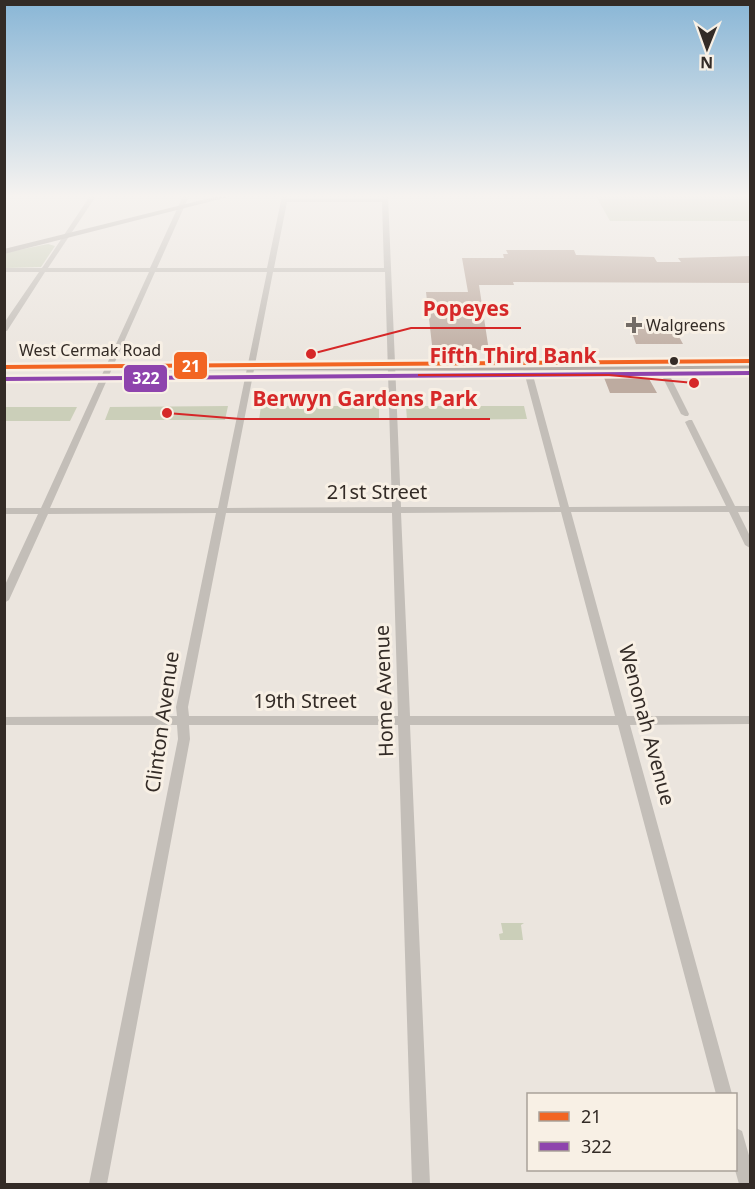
<svg xmlns="http://www.w3.org/2000/svg" width="755" height="1189" font-family="'Noto Sans',sans-serif">
<style>
.green{fill:#cbcfb9}
.building{fill:#bdaba0}
.lines{fill:none;stroke-linecap:round;stroke-linejoin:round}
.street{fill:#c3beb8;fill-rule:evenodd}
.secondary{fill:#b4aea8;fill-rule:evenodd}
.bus-1-casing{stroke:#f8f0e5;stroke-width:5}
.bus-2-casing{stroke:#f8f0e5;stroke-width:5}
.bus-1{fill:#f26522;fill-rule:evenodd}
.bus-2{fill:#8e44ad;fill-rule:evenodd}
.poi-dot{fill:#736c66;stroke:#f8f0e5;stroke-width:2}
.bus-dot{fill:#332b26;stroke:#f8f0e5;stroke-width:2}
.labels{text-anchor:middle;stroke-width:6;stroke-linejoin:round;paint-order:stroke}
.far-poi-label{font-size:16px;fill:#332b26;stroke:#f8f0e5;text-anchor:start}
.far-street-label{font-size:16px;fill:#332b26;stroke:#f8f0e5}
.street-label{font-size:20px;fill:#332b26;stroke:#f8f0e5}
.leader{fill:none;stroke:#d62828;stroke-width:2}
.callout-dot{fill:#d62828;stroke:#f8f0e5;stroke-width:2}
.callout-label{font-size:21px;text-anchor:middle;font-weight:bold;fill:#d62828;stroke:#f8f0e5;stroke-width:6;stroke-linejoin:round;paint-order:stroke}
.line-badge{stroke:#f8f0e5;stroke-width:2}
.badge-label{font-size:16px;text-anchor:middle;font-weight:bold;fill:#fff}
</style>
<rect width="100%" height="100%" fill="#ebe5de"/>
<path class="green" d="M596 196H750V221H610Z
M48 244 55 246 41 267 5 268 4 253Z
M228 406 225 420H105L110 407Z
M261 406H379V420H259Z
M406 406H524L527 419 407 420Z
M5 407H77L70 421H5Z
M501 923H524L521 925 523 940H500L499 934 503 933Z"/>
<path class="building" d="M506 250H574L576 255 654 257 657 262H681L678 258 750 256V283L513 282 514 285H479L489 351 432 345 426 292H468L462 258H504L503 254H508Z
M628 321 672 324 683 344H636Z
M603 375 648 377 657 393H610Z"/>
<g class="lines">
<path class="street" d="M90 196H96L48 268H150L183 196H189L157 268H267L282 196H288L287 198H382V196H388L401 507H560L523 368 524 366 531 368 569 507 726 506 685 422 689 420H692L735 506H750V512H738L750 536V548L745 545 729 512H571L627 716H750V724L630 725 732 1094H716L618 725H410L430 1184H412L398 725H189L190 739 107 1184H89L178 739 177 725H4V717L177 716 176 707 216 513 48 514 9 600 4 603V587L38 514H4V508H41L149 272H45L7 331H4V323L39 272H4V268H42ZM287 202H382L384 268H274ZM155 272H267L218 508H50ZM273 272H385L392 507 227 508ZM561 512 615 716H410L401 513ZM226 513H392L398 716H189L188 707Z
M659 366 666 368 689 414 688 416H685L681 414 658 368Z
M736 1128 742 1131 750 1159V1184H739L735 1170Z"/>
<path class="secondary" d="M218 196H232L4 254V249Z
M4 364 750 365V371L4 370Z"/>
<defs>
<path id="bus-1" d="M750 359V363L4 369V365Z"/>
<path id="bus-2" d="M750 371V375L4 381V377Z"/>
</defs>
<use href="#bus-1" class="bus-1-casing"/>
<use href="#bus-2" class="bus-2-casing"/>
<use href="#bus-1" class="bus-1"/>
<use href="#bus-2" class="bus-2"/>
</g>
<linearGradient id="sky" x2="0" y2="1"><stop stop-color="#89b6d6"/><stop offset="0.54" stop-color="#f6f3f0"/><stop offset="1" stop-color="#f6f3f0" stop-opacity="0"/></linearGradient>
<rect width="755" height="363" fill="url(#sky)"/>
<path class="poi-dot" d="M631 316h6v6h6v6h-6v6h-6v-6h-6v-6h6z"/>
<circle class="bus-dot" cx="674" cy="361" r="5"/>
<g class="labels">
<g class="far-poi-label">
<text x="646" y="331">Walgreens</text>
</g>
<g class="far-street-label">
<text x="90" y="356">West Cermak Road</text>
</g>
<g class="street-label">
<text x="377" y="499">21st Street</text>
<text transform="translate(384 691) rotate(-92)" y="7">Home Avenue</text>
<text x="305" y="708">19th Street</text>
<text transform="translate(162 722) rotate(-82)" y="7">Clinton Avenue</text>
<text transform="translate(647 725) rotate(75)" y="7">Wenonah Avenue</text>
</g>
</g>
<path class="leader" d="M311 354L411 328H521M694 383L609 375H418M167 413L241 419H490"/>
<g class="callout-dot">
<circle cx="311" cy="354" r="6"/>
<circle cx="694" cy="383" r="6"/>
<circle cx="167" cy="413" r="6"/>
</g>
<g class="callout-label">
<text x="466" y="316">Popeyes</text>
<text x="513" y="363">Fifth Third Bank</text>
<text x="365" y="406">Berwyn Gardens Park</text>
</g>
<g class="line-badge">
<rect x="173" y="351" width="35" height="29" rx="6" fill="#f26522"/>
<rect x="123" y="364" width="45" height="29" rx="6" fill="#8e44ad"/>
</g>
<g class="badge-label">
<text x="191" y="372">21</text>
<text x="146" y="384">322</text>
</g>
<rect width="755" height="1189" fill="none" stroke="#332b26" stroke-width="12"/>
<rect x="527" y="1093" width="210" height="78" fill="#f8f0e5" stroke="#a9a199" stroke-width="1.5"/>
<rect x="539" y="1112" width="30" height="9" fill="#f26522" stroke="#a9a199" stroke-width="1.5"/>
<text x="581" y="1123" font-size="18" fill="#332b26">21</text>
<rect x="539" y="1142" width="30" height="9" fill="#8e44ad" stroke="#a9a199" stroke-width="1.5"/>
<text x="581" y="1153" font-size="18" fill="#332b26">322</text>
<g transform="translate(707 48) rotate(181)" stroke="#f8f0e5" stroke-width="4.5" paint-order="stroke">
<path d="M0-4.5L10 22L0 15L-10 22Z" fill="#332b26"/>
<text y="-9" font-size="16" font-weight="bold" text-anchor="middle" fill="#332b26">N</text>
</g>
</svg>
